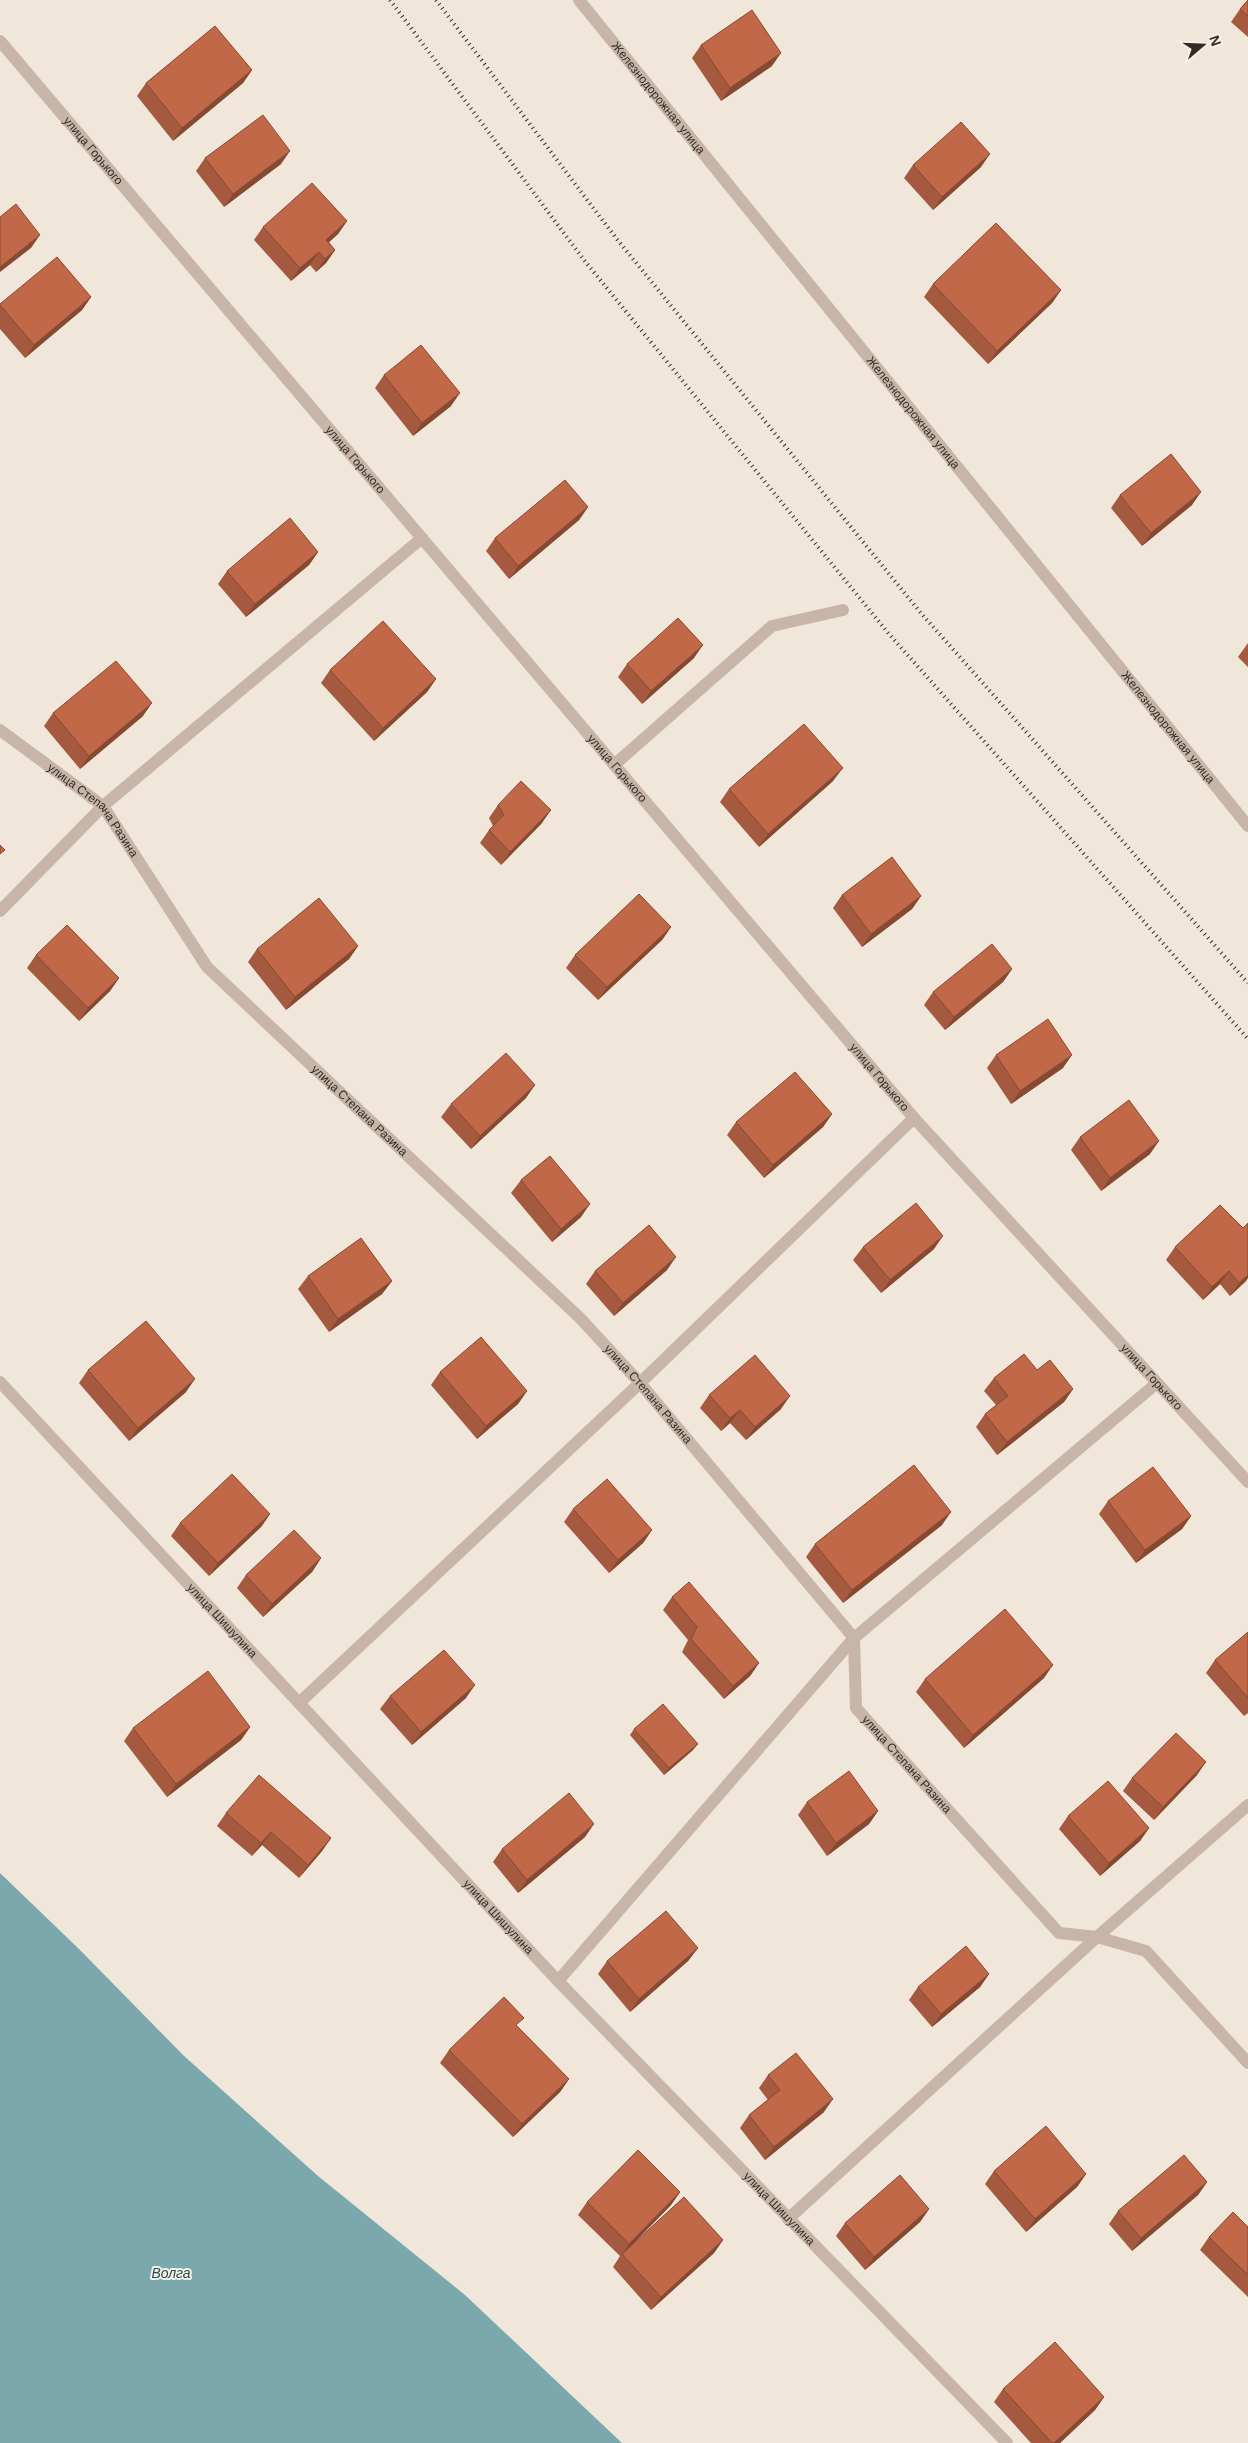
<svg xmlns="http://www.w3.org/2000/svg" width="1248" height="2443" font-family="Helvetica,sans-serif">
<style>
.water{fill:#7ba8ac}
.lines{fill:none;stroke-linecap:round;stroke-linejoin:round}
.minor{stroke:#c7b6a7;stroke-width:12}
.rail{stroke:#342b27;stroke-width:4;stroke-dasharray:1 4;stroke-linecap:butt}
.wall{fill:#a5593e}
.shaded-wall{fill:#864932}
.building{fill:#c06848;stroke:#864932}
.labels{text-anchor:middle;stroke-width:4;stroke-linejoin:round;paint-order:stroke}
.street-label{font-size:12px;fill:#342b27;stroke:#f8f0e6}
.water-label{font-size:14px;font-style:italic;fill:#1f4e53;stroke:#f8f0e6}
</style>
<rect width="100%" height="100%" fill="#f0e6da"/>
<path class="water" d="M0 1873 79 1949 183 2055 318 2176 465 2295 622 2443H0Z"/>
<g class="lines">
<g class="minor">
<path id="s1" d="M579 0 1248 826"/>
<path id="s2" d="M0 41 914 1118 1248 1482"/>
<path id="s3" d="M0 730 103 806 207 967 580 1318 640 1383 854 1638 856 1708 1059 1933 1097 1937 1146 1951 1248 2063"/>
<path d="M614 765 772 626 843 610"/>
<path d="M0 911 103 806 422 538"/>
<path id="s4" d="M0 1382 558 1981 1007 2443"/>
<path d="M299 1703 640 1383 914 1118"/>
<path d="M558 1981 854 1638 1157 1383"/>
<path d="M788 2219 1097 1937 1248 1805"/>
</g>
<path class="rail" d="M390 0 584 260 889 634 1248 1039
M436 0 616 238 920 612 1248 983"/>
</g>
<path class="wall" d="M1248 0V37L1231 22 1240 9Z
M701 45 772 66 721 101 692 58Z
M252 70 243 83 173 141 137 96 146 83Z
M205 158 281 164 224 207 196 171Z
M913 165 981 167 933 210 904 178Z
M347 221 338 234 329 242 335 250 326 263 316 272 310 265 291 281 254 240 263 227Z
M933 284 1061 290 1052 303 988 364 924 297Z
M91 297 82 310 25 358 0 329V304Z
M384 375 451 406 413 436 375 388Z
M1120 495 1192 505 1142 546 1111 508Z
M588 507 579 520 509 579 486 551 495 538Z
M318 552 309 565 246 617 218 584 227 571Z
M1248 643V667L1238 657Z
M694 658 642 704 618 677 627 664Z
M330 670 436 679 427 692 374 741 321 683Z
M53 713 143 716 80 769 44 726Z
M833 781 759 847 720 802 729 789Z
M498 805 542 823 501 865 480 843 489 830 493 826 489 818Z
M842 895 921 896 912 909 862 947 833 908Z
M671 927 662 940 598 1000 566 968 575 955Z
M358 946 349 959 286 1010 248 962 257 949Z
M36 955 119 978 110 991 79 1021 27 968Z
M1012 969 1003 982 945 1030 924 1005 933 992Z
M996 1055 1063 1068 1011 1104 987 1068Z
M526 1098 471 1149 441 1117 451 1104Z
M832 1114 823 1127 764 1178 727 1135 736 1122Z
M1080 1137 1150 1154 1101 1191 1071 1150Z
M521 1180 581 1217 552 1242 511 1193Z
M1220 1205 1246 1281 1230 1296 1220 1284 1203 1300 1166 1260 1175 1247Z
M863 1247 934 1249 881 1293 853 1260Z
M667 1270 614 1316 586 1284 595 1271Z
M308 1276 392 1281 382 1294 329 1332 298 1289Z
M88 1370 186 1392 129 1441 79 1383Z
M440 1372 527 1391 518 1404 477 1439 431 1385Z
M994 1378 1073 1389 1064 1402 997 1455 976 1427 985 1414 996 1405 984 1391Z
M709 1395 781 1409 746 1440 730 1423 721 1431 700 1408Z
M1108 1501 1191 1516 1182 1529 1136 1563 1099 1514Z
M573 1509 652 1530 643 1543 609 1573 564 1522Z
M270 1514 261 1527 209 1576 171 1536 180 1523Z
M942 1525 843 1603 806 1557 815 1544Z
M321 1558 312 1572 263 1617 237 1588 246 1575Z
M672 1597 759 1663 750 1676 724 1699 682 1652 688 1640 663 1610Z
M1248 1632V1713L1244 1716 1206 1673 1215 1660Z
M1044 1678 964 1748 916 1692 925 1679Z
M390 1696 466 1698 412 1745 380 1709Z
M250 1727 241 1740 167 1797 124 1741 133 1728Z
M634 1729 693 1750 664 1775 630 1735Z
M1197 1775 1154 1820 1123 1791 1132 1778Z
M807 1802 878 1811 869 1824 827 1856 798 1815Z
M226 1813 331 1838 322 1851 299 1878 262 1845 252 1856 217 1826Z
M1068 1816 1149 1828 1140 1841 1100 1876 1059 1829Z
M585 1837 518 1893 493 1862 502 1849Z
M698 1948 688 1961 630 2012 598 1974 607 1961Z
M989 1974 980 1987 932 2027 909 2000 918 1987Z
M518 2027 569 2079 560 2092 513 2137 440 2063 449 2050Z
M768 2075 824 2112 765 2160 740 2128 749 2115 768 2100 759 2088Z
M994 2171 1086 2174 1077 2187 1026 2232 985 2184Z
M1207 2182 1198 2195 1132 2251 1109 2224 1118 2211Z
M680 2192 671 2205 633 2244 723 2240 714 2253 651 2310 613 2267 620 2256 578 2215 587 2202Z
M929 2209 920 2222 865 2270 836 2236 845 2223Z
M1248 2227V2297L1200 2250 1209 2237Z
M1003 2389 1104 2397 1095 2410 1060 2443H1031L994 2402Z"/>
<path class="shaded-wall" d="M781 53 772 66 721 101 730 88Z
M252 70 243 83 173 141 182 128Z
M290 151 281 164 224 207 233 194Z
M990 154 981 167 933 210 942 197Z
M347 221 338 234 317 253 326 240Z
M40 235 31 248 0 272V267Z
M335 250 326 263 316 272 325 259Z
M319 252 310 265 291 281 300 268Z
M1061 290 1052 303 988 364 997 351Z
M91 297 82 310 25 358 34 345Z
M460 393 451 406 413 436 422 423Z
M1201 492 1192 505 1142 546 1151 533Z
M588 507 579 520 509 579 518 566Z
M318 552 309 565 246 617 255 604Z
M703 645 694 658 642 704 651 691Z
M436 679 427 692 374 741 383 728Z
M152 703 143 716 80 769 89 756Z
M843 768 833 781 759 847 768 834Z
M551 810 542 823 501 865 510 852Z
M921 896 912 909 862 947 871 934Z
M671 927 662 940 598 1000 607 987Z
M358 946 349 959 286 1010 295 997Z
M1012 969 1003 982 945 1030 954 1017Z
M119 978 110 991 79 1021 88 1008Z
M1072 1055 1063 1068 1011 1104 1020 1091Z
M535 1085 526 1098 471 1149 480 1136Z
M832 1114 823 1127 764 1178 773 1165Z
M1159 1141 1150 1154 1101 1191 1110 1178Z
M590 1204 581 1217 552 1242 561 1229Z
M943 1236 934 1249 881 1293 890 1280Z
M676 1257 667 1270 614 1316 623 1303Z
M1229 1271 1220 1284 1203 1300 1212 1287Z
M1248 1275V1278L1246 1281 1230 1296 1239 1283Z
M392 1281 382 1294 329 1332 338 1319Z
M195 1379 186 1392 129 1441 138 1428Z
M1073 1389 1064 1402 997 1455 1007 1442Z
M527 1391 518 1404 477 1439 486 1426Z
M790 1396 781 1409 746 1440 755 1427Z
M740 1410 730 1423 721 1431 730 1418Z
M951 1512 942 1525 843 1603 852 1590Z
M270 1514 261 1527 209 1576 218 1563Z
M1191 1516 1182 1529 1136 1563 1145 1550Z
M652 1530 643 1543 609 1573 618 1560Z
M321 1558 312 1572 263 1617 272 1604Z
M759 1663 750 1676 724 1699 733 1686Z
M1053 1665 1044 1678 964 1748 973 1735Z
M475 1685 466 1698 412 1745 421 1732Z
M250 1727 241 1740 167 1797 176 1784Z
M698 1744 693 1750 664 1775 669 1768Z
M1206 1762 1197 1775 1154 1820 1163 1807Z
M878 1811 869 1824 827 1856 836 1843Z
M594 1824 585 1837 518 1893 527 1880Z
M1149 1828 1140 1841 1100 1876 1109 1863Z
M271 1832 262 1845 252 1856 261 1843Z
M331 1838 322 1851 299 1878 308 1865Z
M698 1948 688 1961 630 2012 639 1999Z
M989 1974 980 1987 932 2027 941 2014Z
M569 2079 560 2092 513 2137 522 2124Z
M833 2099 824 2112 765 2160 774 2147Z
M1086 2174 1077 2187 1026 2232 1035 2219Z
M1207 2182 1198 2195 1132 2251 1141 2238Z
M680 2192 671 2205 622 2255 629 2244Z
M929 2209 920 2222 865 2270 874 2257Z
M723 2240 714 2253 651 2310 661 2297Z
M1104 2397 1095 2410 1060 2443H1054Z"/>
<path class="building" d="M1248 0V16L1240 9Z
M752 10 781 53 730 88 701 45Z
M215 26 252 70 182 128 146 83Z
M263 115 290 151 233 194 205 158Z
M961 122 990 154 942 197 913 165Z
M312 183 347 221 326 240 335 250 325 259 319 252 300 268 263 227Z
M16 204 40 235 0 267V217Z
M996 223 1061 290 997 351 933 284Z
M57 257 91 297 34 345 0 305V304Z
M421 345 460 393 422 423 384 375Z
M1171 454 1201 492 1151 533 1120 495Z
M565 480 588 507 518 566 495 538Z
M290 518 318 552 255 604 227 571Z
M678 618 703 645 651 691 627 664Z
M383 621 436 679 383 728 330 670Z
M116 661 152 703 89 756 53 713Z
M804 724 843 768 768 834 729 789Z
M521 781 551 810 510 852 489 830 504 815 498 805Z
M0 845 5 850 0 854Z
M892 857 921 896 871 934 842 895Z
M639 894 671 927 607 987 575 955Z
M319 898 358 946 295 997 257 949Z
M67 925 119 978 88 1008 36 955Z
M992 944 1012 969 954 1017 933 992Z
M1048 1019 1072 1055 1020 1091 996 1055Z
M506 1053 535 1085 480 1136 451 1104Z
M795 1072 832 1114 773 1165 736 1122Z
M1129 1100 1159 1141 1110 1178 1080 1137Z
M550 1156 590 1204 561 1229 521 1180Z
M916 1203 943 1236 890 1280 863 1247Z
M1220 1205 1243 1228 1248 1223V1275L1239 1283 1229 1271 1212 1287 1175 1247Z
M649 1225 676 1257 623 1303 595 1271Z
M361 1238 392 1281 338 1319 308 1276Z
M146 1321 195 1379 138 1428 88 1370Z
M481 1337 527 1391 486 1426 440 1372Z
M1024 1354 1037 1370 1050 1360 1073 1389 1007 1442 985 1414 1008 1396 994 1378Z
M755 1355 790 1396 755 1427 740 1410 730 1418 709 1395Z
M914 1465 951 1512 852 1590 815 1544Z
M1153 1467 1191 1516 1145 1550 1108 1501Z
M232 1474 270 1514 218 1563 180 1523Z
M607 1479 652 1530 618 1560 573 1509Z
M294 1530 321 1558 272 1604 246 1575Z
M689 1582 759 1663 733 1686 691 1639 697 1627 672 1597Z
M1005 1609 1053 1665 973 1735 925 1679Z
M1248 1632V1698L1215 1660Z
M444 1650 475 1685 421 1732 390 1696Z
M208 1671 250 1727 176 1784 133 1728Z
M663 1704 698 1744 669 1768 634 1729Z
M1176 1733 1206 1762 1163 1807 1132 1778Z
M849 1771 878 1811 836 1843 807 1802Z
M259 1775 331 1838 308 1865 271 1832 261 1843 226 1813Z
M1108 1781 1149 1828 1109 1863 1068 1816Z
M569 1793 594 1824 527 1880 502 1849Z
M666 1911 698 1948 639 1999 607 1961Z
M966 1946 989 1974 941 2014 918 1987Z
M504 1997 524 2018 516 2025 569 2079 522 2124 449 2050Z
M796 2053 833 2099 774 2147 749 2115 780 2090 768 2075Z
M1046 2126 1086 2174 1035 2219 994 2171Z
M638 2150 680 2192 629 2244 587 2202Z
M1184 2155 1207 2182 1141 2238 1118 2211Z
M900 2175 929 2209 874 2257 845 2223Z
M684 2197 723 2240 661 2297 622 2254Z
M1233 2212 1248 2227V2275L1209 2237Z
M1055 2342 1104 2397 1054 2443H1052L1003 2389Z"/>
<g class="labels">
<g class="street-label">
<text dy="4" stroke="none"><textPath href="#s1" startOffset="126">Железнодорожная улица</textPath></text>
<text dy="4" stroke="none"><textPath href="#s2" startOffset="144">улица Горького</textPath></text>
<text dy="4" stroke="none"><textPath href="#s1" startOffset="531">Железнодорожная улица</textPath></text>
<text dy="4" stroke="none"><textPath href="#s2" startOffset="549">улица Горького</textPath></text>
<text dy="4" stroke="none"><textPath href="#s1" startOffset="936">Железнодорожная улица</textPath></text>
<text dy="4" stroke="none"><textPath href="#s2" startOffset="954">улица Горького</textPath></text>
<text dy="4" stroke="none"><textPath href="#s3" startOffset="124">улица Степана Разина</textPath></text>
<text dy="4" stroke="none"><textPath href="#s2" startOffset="1359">улица Горького</textPath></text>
<text dy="4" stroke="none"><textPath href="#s3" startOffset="529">улица Степана Разина</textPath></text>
<text dy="4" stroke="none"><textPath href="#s2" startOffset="1764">улица Горького</textPath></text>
<text dy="4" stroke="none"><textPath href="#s3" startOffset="934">улица Степана Разина</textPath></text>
<text dy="4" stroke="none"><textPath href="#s4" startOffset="326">улица Шишулина</textPath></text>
<text dy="4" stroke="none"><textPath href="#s3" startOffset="1399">улица Степана Разина</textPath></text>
<text dy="4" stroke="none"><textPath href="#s4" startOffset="731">улица Шишулина</textPath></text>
<text dy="4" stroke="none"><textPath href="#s4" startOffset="1136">улица Шишулина</textPath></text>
</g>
<g class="water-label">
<text x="171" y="2278">Волга</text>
</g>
</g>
<g transform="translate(1203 45) rotate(71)" stroke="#f8f0e6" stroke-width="4" paint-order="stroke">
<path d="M0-4L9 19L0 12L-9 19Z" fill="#342b27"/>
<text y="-8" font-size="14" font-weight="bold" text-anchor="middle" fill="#342b27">N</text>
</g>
</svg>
